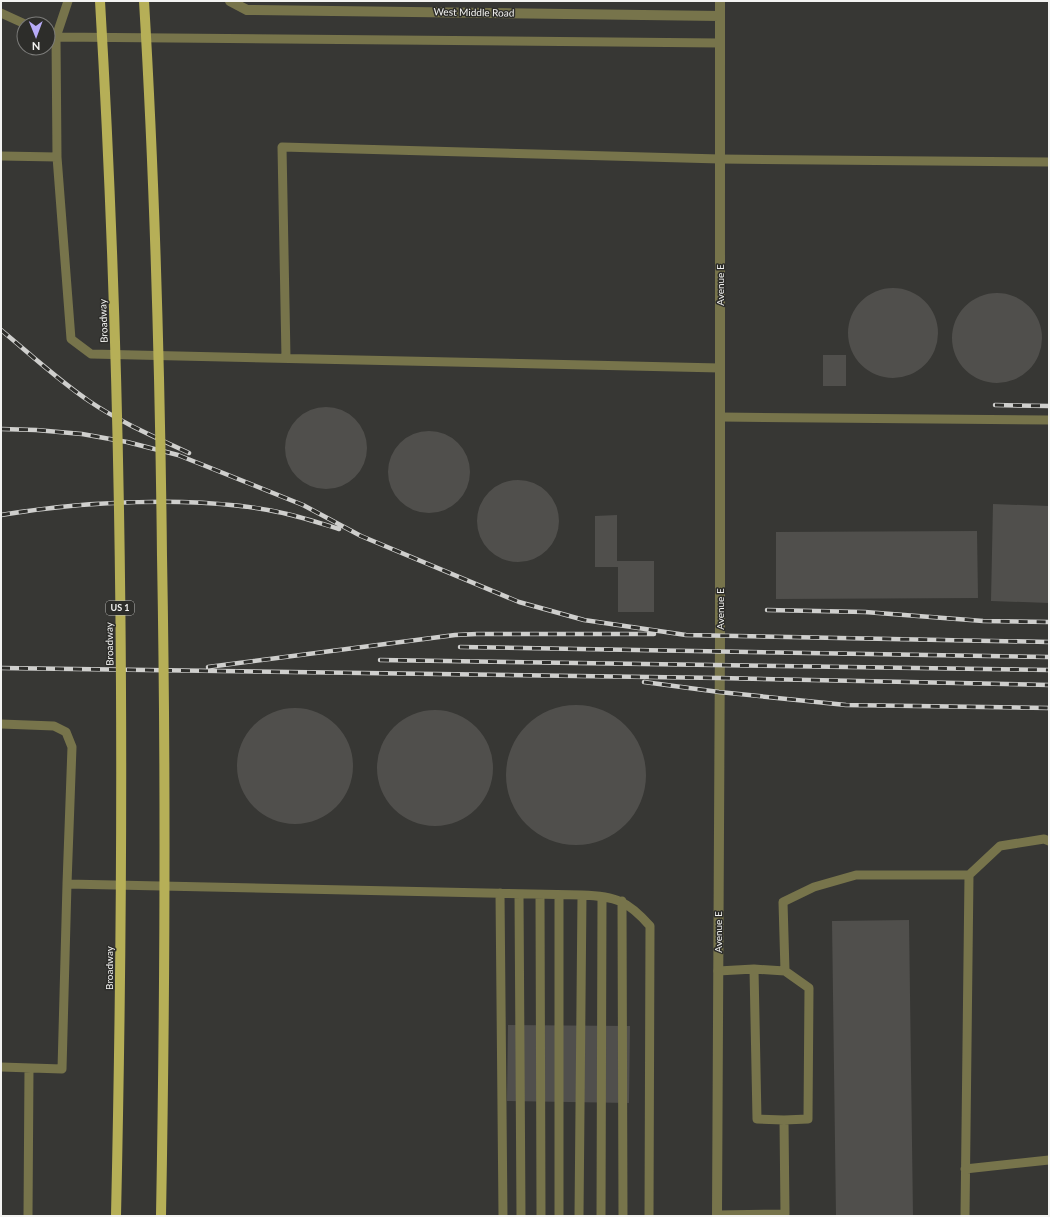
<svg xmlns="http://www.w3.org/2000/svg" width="1050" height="1217" font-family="Lato,sans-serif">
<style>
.building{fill:#504f4c}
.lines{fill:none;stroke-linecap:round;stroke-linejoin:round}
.service{stroke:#77744b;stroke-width:9}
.minor{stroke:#77744b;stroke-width:10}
.rail-casing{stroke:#cfcfcd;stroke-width:4.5}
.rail{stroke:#2d2d2a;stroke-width:3;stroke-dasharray:9;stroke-linecap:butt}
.primary-bridge{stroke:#b6af57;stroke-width:10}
.labels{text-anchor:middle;stroke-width:3;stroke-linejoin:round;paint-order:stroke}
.shield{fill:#2d2d2a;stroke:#b8b8b5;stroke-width:1}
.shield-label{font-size:9px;font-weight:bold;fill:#f3f3f1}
.street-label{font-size:10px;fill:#f3f3f1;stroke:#2d2d2a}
</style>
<rect width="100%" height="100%" fill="#373734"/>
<path class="building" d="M848 333a45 45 0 1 1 90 0a45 45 0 1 1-90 0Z
M952 338a45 45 0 1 1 90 0a45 45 0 1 1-90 0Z
M823 355H846V386H823Z
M285 448a41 41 0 1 1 82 0a41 41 0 1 1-82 0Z
M388 472a41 41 0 1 1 82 0a41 41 0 1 1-82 0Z
M477 521a41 41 0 1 1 82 0a41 41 0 1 1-82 0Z
M993 504 1049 506V603L991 601Z
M617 515V561H654V612H618V567H595V516Z
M977 531 978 598 776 599V532Z
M506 775a70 70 0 1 1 140 0a70 70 0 1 1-140 0Z
M237 766a58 58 0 1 1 116 0a58 58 0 1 1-116 0Z
M377 768a58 58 0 1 1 116 0a58 58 0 1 1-116 0Z
M909 920 913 1216H836L832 921Z
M508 1025 630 1026 629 1103 507 1101Z"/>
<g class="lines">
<path class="service" d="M68 1 56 37 720 43
M1 13 25 24
M48 34 56 37 57 157
M1 156 57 157 71 339 91 354 720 368
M286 358 282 147 720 159 1049 162
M720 417 1049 420
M1 724 54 726 66 732 72 747 67 884
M969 875 1000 846 1044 839 1049 841
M500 893 503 1216
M519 894 521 1216
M540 895 541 1216
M622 901 623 1216
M754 969 785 971
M718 971 754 969 757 1119 784 1120
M1 1067 62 1069 67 884 582 895C616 896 628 901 650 926L649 1216
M965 1169 1049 1160
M717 1215 785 1214 784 1120 808 1119 809 988 785 971 783 902 814 887 856 875H969L965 1216
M28 1216 29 1068
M559 1216V895
M579 1216 582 895
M601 1216 602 897"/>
<path class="minor" d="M230 1 247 10 720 16
M717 1216 720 636V1"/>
<defs>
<path id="rail" d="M1 330C30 354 58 380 89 401 120 422 155 437 189 453
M995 405 1049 406
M1 429 36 430 82 434 127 442 178 455 303 505 361 536 519 602 584 620 686 635 1049 642
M1 515C60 505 122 501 182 502 214 503 246 505 278 512 299 516 319 523 339 529
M767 610 865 612 983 621 1049 622
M460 647 1049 657
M380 660 1049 670
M208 667 455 635 477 634H654
M1 668 719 678 1049 685
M644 682 719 692 846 705 1049 708"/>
</defs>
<use href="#rail" class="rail-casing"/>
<use href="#rail" class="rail"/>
<path class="primary-bridge" d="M100 1C124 406 125 811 116 1216
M144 1C155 186 160 371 162 556 166 776 165 996 161 1216"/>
</g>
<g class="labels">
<rect class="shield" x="106" y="601" width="28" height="14" rx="3"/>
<g class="shield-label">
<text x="120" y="611">US 1</text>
</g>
<g class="street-label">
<text transform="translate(474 12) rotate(1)" y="4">West Middle Road</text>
<text transform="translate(720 285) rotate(-90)" y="4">Avenue E</text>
<text transform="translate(103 321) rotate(-92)" y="4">Broadway</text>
<text transform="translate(720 609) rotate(-90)" y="4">Avenue E</text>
<text transform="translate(109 644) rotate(-91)" y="4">Broadway</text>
<text transform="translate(718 932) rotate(-90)" y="4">Avenue E</text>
<text transform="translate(109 968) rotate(-90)" y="4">Broadway</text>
</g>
</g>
<rect width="1050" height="1217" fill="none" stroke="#f3f3f1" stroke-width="4"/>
<g transform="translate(36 36) rotate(179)"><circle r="19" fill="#2d2d2a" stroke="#7c7c7a"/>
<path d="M0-3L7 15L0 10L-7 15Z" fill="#b7abf7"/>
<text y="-6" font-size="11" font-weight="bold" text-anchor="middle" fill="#f3f3f1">N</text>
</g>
</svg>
